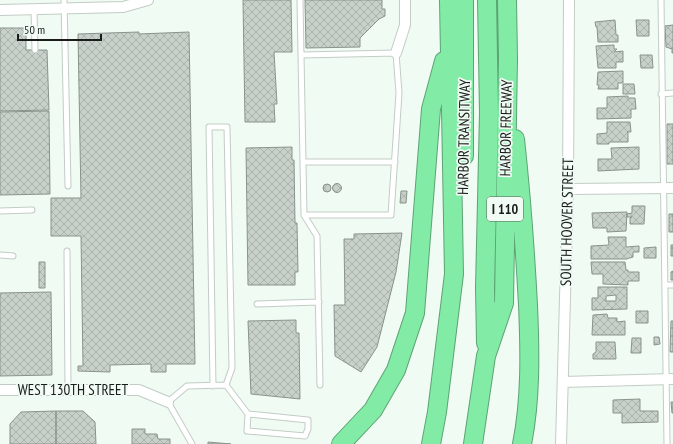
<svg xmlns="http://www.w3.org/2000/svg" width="673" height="444" font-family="'PT Sans Narrow',sans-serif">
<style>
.building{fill:url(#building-cross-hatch);stroke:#89938c;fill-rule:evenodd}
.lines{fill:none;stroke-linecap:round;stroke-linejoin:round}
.service-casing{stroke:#c2cdc5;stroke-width:7}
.minor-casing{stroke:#c2cdc5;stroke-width:12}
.motorway-casing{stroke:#5da375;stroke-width:20}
.service{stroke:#fff;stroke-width:5}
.minor{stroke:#fff;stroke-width:10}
.motorway{stroke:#82eca6;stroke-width:18}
.labels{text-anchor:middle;stroke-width:3.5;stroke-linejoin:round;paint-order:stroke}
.shield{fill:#f0fbf3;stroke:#5a5f5b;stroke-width:1}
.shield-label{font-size:14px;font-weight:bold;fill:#191c1a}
.street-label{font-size:15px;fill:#191c1a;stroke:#f0fbf3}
</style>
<defs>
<pattern id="building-cross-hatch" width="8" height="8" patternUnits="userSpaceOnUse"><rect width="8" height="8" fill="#c7d1c9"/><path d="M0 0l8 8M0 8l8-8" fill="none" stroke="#aab3ac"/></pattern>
</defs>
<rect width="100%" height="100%" fill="#f0fbf3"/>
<path class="building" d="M243 0H291L292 52H274L277 104H274L275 122H245Z
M305 0H382V9H385V16L379 19 360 38V47L306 48Z
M615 20 616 35H618V42H598L597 27H596L595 22Z
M636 20H649V36H637Z
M673 25V53H672V49L666 47 665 26Z
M0 28H26V50H47L49 110 0 111Z
M139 32V34L189 32 195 364H166V372H151V364L110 365V372L78 371V366H83L81 236H51V198H81L78 34Z
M614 45V49H617L614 52 623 51V62H616V68H598L596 46Z
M640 55H652L653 68H641Z
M623 71V83H618V89H598L599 85H597L598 72Z
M623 84H634L635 94H623Z
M628 96V98H635L636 109H631V118L597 119V108H607V97Z
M49 111 50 194 0 195V112Z
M607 122H630L631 132H627L628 133V142H609V144H597V134L607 133Z
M667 124H673V164H667Z
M292 147V160H294L295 223H297L298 272H295V285H248L246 148Z
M639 147V169L598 171V159H612L611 148Z
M332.5 188a4.5 4.5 0 1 1 9 0a4.5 4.5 0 1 1-9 0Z
M323 188a4 4 0 1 1 8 0a4 4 0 1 1-8 0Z
M401 191H407L406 203H400Z
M632 206H645L644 224H630V218L632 217H627V214L632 213Z
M627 212 626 231 607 232V228H593L592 213Z
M669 214H673V232H669Z
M402 233 396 272 377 347 361 372 335 356 334 305H345L344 239H354V234Z
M608 237H626V247L639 246V252H633V257L626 259H591V246L609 245Z
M671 245H673V256H671Z
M656 247V258H644V248Z
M39 262H45V288H39Z
M591 262H625L626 270H628V272H639V281H628V285L603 284V274H592Z
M673 271V280H671V272Z
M598 287H627V309L592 310V298H598ZM616 295V301H606V296Z
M51 292 52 375 0 376V293Z
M636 311H648V323H636Z
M607 314 608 318H617V322L625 321V335H592L593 315Z
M296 320V333H299L300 399 251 394 248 321Z
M671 321H673V352H670Z
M654 337H659L660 344 654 345Z
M632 338H641V353H631Z
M596 342H615L616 359H593V354L596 352Z
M640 399V411H658V422L622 423V413H613V400Z
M671 402H673V413H672Z
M56 411H83L95 422 96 444H56Z
M56 411V444H10V424L21 412Z
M132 429H145V434H157L158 439H170V444H132Z
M208 442 231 444H208Z"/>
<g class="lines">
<defs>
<path id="service" d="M64 0 68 186
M300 0 301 55
M661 0 667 444
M34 9 35 50
M661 94 673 93
M303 162H395
M0 211 32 210
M304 215H391L399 93 396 53 301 55 304 215 317 236 320 385
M67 251 68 390
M0 255 13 256
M665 285H673
M257 304 319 302
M213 386 209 127H227L232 368 226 385
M192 444 168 402 187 386 226 385 248 414 247 431 305 436 308 429V420L248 414"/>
<path id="minor" d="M0 10 123 7 148 0
M396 53 405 25V0
M568 189 673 188
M563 382 673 379
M0 390H139L168 402
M561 444 568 189 569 0"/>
<path id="motorway" d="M515 139C521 194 525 249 528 305 530 351 531 399 522 444
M464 156V0
M486 343 485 288 489 113 487 0
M341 444 373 410 396 370 415 313 431 109 444 61
M431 444 437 412 454 274 449 0
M473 444 486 356 504 303 508 58 507 0"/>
</defs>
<use href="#service" class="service-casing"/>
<use href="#minor" class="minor-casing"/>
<use href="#motorway" class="motorway-casing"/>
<use href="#service" class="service"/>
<use href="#minor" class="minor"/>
<use href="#motorway" class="motorway"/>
</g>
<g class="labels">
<rect class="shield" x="487" y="197" width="36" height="24" rx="3"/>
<g class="shield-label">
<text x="505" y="214">I 110</text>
</g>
<g class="street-label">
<text transform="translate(506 128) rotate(-89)" y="5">HARBOR FREEWAY</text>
<text transform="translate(464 137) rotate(-89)" y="5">HARBOR TRANSITWAY</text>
<text transform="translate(567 222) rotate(-89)" y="5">SOUTH HOOVER STREET</text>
<text x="73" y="395">WEST 130TH STREET</text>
</g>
</g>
<path d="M18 34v6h83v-6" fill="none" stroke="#191c1a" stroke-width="2"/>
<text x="24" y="34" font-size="12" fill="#191c1a" stroke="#f0fbf3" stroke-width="3" paint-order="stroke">50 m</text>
</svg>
